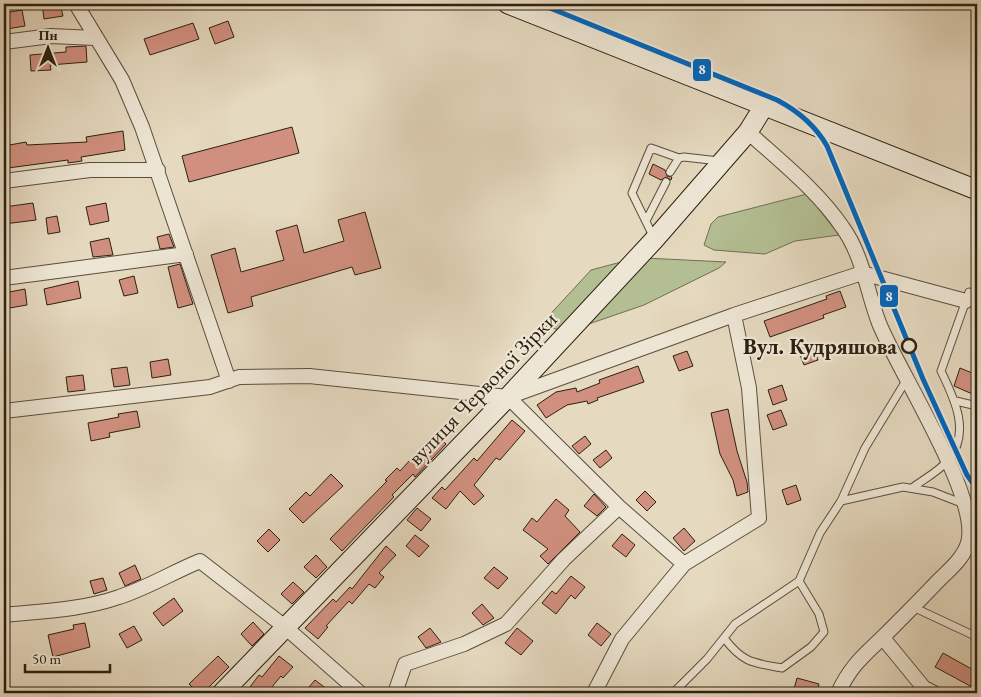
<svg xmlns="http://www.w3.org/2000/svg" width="981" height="697" font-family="'EB Garamond',serif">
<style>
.green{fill:#b3bf93;stroke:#707052}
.building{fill:#d1907f;stroke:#2c2011}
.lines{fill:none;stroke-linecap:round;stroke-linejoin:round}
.lane-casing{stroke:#5a4e3c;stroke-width:9}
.street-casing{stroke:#5a4e3c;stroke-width:16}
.secondary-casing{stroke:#2c2011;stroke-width:21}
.lane{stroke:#eee6d5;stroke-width:7}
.street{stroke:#eee6d5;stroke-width:14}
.secondary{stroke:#eee6d5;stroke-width:19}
.tram-1-casing{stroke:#eee6d5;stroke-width:9}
.tram-1{stroke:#0065bd;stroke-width:5}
.stop-dot{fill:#eee6d5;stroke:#2c2011;stroke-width:2.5}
.labels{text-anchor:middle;stroke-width:4.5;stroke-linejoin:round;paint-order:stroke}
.stop-label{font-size:22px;font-weight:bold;fill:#2c2011;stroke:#eee6d5;text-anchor:end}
.street-label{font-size:22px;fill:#2c2011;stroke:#eee6d5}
.line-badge{stroke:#eee6d5;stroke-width:2}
.badge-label{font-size:14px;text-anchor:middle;font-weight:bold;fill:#fff}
</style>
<rect width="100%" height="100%" fill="#e5d9bf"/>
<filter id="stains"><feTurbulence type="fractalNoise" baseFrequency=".004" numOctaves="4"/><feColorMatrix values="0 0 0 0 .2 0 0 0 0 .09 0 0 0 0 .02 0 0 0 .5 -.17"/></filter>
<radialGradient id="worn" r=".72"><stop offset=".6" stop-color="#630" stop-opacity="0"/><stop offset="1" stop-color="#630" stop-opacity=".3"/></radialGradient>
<path class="green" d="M807 194 839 235 795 241 765 254 714 250 704 245 711 224 718 217Z
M645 258 726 262 719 268 644 305 583 326Z
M625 261 567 325 557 329 547 328 544 321 591 270Z"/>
<path class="building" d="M42 4H60L63 16 44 19Z
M22 10 25 26 7 29 4 13Z
M228 21 234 37 215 44 209 28Z
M193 23 199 39 150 55 144 39Z
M86 46 87 62 50 65 51 70 31 71 30 55 66 52V47Z
M292 127 299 153 189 182 182 156Z
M123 131 125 150 81 157 82 161 68 163V160L8 168 4 146 26 142 27 145 87 142 86 137Z
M653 164 665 170 667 176 672 177 671 180 666 177 661 180 649 174Z
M33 203 36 220 4 224V207Z
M106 203 109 221 90 225 86 207Z
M365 212 381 268 355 275 352 267 251 297 253 306 228 313 211 255 235 248 241 272 284 260 276 231 297 225 304 253 344 241 338 220Z
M57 216 60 232 48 234 46 218Z
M169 234 174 247 160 249 157 237Z
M109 238 113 255 93 257 90 242Z
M180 264 193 304 178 308 168 267Z
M134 276 138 293 124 296 119 280Z
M78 281 81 298 47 305 44 289Z
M25 289 27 305 4 309V293Z
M840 291 846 307 823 315 824 318 770 337 764 321 827 299 826 296Z
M812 344 818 360 804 365 798 350Z
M687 351 693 366 679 371 673 356Z
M168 359 171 375 152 378 150 362Z
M638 366 644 382 597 398 598 400 588 404 587 401 567 405 546 418 537 405 556 392 576 388 577 392 600 383 599 380Z
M127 367 130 385 114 387 111 369Z
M960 368 977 375V396L954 386Z
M83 375 85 390 68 392 66 377Z
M782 385 787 400 773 405 768 390Z
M728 409 737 451 747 482 748 492 737 496 733 480 720 454 711 413Z
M781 410 787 425 773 430 767 415Z
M137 411 140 427 109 433 110 437 91 441 88 423 119 417 118 414Z
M512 420 525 431 500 460 496 458 474 485 484 496 474 505 460 491 446 509 432 498 442 487 445 490 474 458 477 461Z
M435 433 446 444 415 477 413 474 392 495 394 497 342 551 330 539 387 481 385 480 397 468 400 471Z
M585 436 591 444 579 454 572 446Z
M606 450 612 458 600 468 593 460Z
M331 474 343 486 303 523 289 509 306 492 310 496Z
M796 485 801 500 787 505 782 490Z
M645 491 656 502 647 511 636 500Z
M594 494 606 507 597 516 584 506Z
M556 499 569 510 565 516 580 532 548 564 540 556 548 549 523 530 532 518 537 522Z
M417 508 431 519 421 531 407 520Z
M684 528 695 541 684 551 673 538Z
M269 529 280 540 268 552 257 541Z
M622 534 635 545 626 557 612 546Z
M415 535 429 546 419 557 406 546Z
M386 546 396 555 379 573 384 577 375 588 369 584 352 604 349 601 326 626 328 627 318 639 305 628 333 599 336 602 350 587 352 589Z
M316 555 327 567 316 578 304 567Z
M135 565 141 579 125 586 119 573Z
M494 567 508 578 498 589 484 578Z
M571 576 585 587 575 599 571 595 556 614 542 603 552 591 556 594Z
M103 578 107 590 94 594 90 581Z
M293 582 304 592 292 604 281 594Z
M174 598 183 611 163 626 153 613Z
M482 604 494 618 483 625 472 613Z
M253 622 264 634 252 646 241 634Z
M85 623 90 647 53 657 48 635 74 629 73 625Z
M597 623 611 634 601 646 588 635Z
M134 626 142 640 127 648 119 634Z
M430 628 441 642 426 648 418 637Z
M517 628 533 641 521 655 505 643Z
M943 653 977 672 972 687 935 667Z
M218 656 229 667 203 693H198L189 684Z
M279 656 293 667 283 678 281 676 267 693H258L250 687 259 675 262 677Z
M797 678 819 684 817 693H793Z
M315 680 332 693H304Z"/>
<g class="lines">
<defs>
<path id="lane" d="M670 172 679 158 684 157 719 161
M646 221 666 182
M654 238 632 193 651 148 679 158
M956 401 977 406
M912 488C924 479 940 471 949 459 971 432 954 398 941 371L969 292 977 295
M841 501 903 487 933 492 964 504
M913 607 977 637
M724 638C743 663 753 663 782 668L811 647 824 632 819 614 799 581
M673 693 707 659 735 624 799 581 820 533 841 501 865 448 907 379"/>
<path id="street" d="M76 4 122 80 142 127 229 381
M4 42 51 36 95 38
M748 132C781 162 818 191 843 228 863 256 867 292 879 323 898 371 981 498 968 543 963 559 949 570 938 581 921 599 904 616 887 633 865 655 852 663 838 693
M4 181 90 170H158
M4 278 186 254
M511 396 734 315 862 273 966 301
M4 411 210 387 239 377 309 376 508 397 619 507 684 564
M4 615C42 611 82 610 119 597 147 588 173 572 200 561L285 627 360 693
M883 638 924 688 934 693
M395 693 405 664 464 644 506 624 564 559 619 507
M594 693 622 639 684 564 759 518 749 388 734 315"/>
<path id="secondary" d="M508 4 977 190
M222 693 508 397 654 240 748 132 764 106"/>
</defs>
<use href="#lane" class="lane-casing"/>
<use href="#street" class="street-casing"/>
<use href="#secondary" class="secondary-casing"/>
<use href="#lane" class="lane"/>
<use href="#street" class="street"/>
<use href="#secondary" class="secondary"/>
<defs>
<path id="tram-1" d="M540 4 777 100C798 111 815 125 827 146L923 379 967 475 977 489"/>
</defs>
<use href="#tram-1" class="tram-1-casing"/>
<use href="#tram-1" class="tram-1"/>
</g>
<circle class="stop-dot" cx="909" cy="346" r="7"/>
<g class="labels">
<g class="stop-label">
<text x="897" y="354">Вул. Кудряшова</text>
</g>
<g class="street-label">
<text transform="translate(482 388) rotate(-46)" y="8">вулиця Червоної Зірки</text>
</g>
</g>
<g class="line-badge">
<rect x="692" y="58" width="20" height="24" rx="5" fill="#0065bd"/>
<rect x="879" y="284" width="20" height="24" rx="5" fill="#0065bd"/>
</g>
<g class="badge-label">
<text x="702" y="74">8</text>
<text x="889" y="301">8</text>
</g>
<rect width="981" height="697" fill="none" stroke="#e5d9bf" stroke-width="20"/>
<rect x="5" y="5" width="971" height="687" fill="none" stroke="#2c2011" stroke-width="2.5"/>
<rect x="10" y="10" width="961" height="677" fill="none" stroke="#2c2011"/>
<g transform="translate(48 48)" stroke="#eee6d5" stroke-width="4" paint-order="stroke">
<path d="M0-4L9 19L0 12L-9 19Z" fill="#2c2011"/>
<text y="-8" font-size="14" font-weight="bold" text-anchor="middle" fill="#2c2011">Пн</text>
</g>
<path d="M25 664v8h85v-8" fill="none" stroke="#2c2011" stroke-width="2.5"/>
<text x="32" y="664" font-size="15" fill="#2c2011" stroke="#eee6d5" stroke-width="4" paint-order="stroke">50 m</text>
<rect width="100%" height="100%" filter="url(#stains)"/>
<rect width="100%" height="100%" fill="url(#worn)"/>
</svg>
